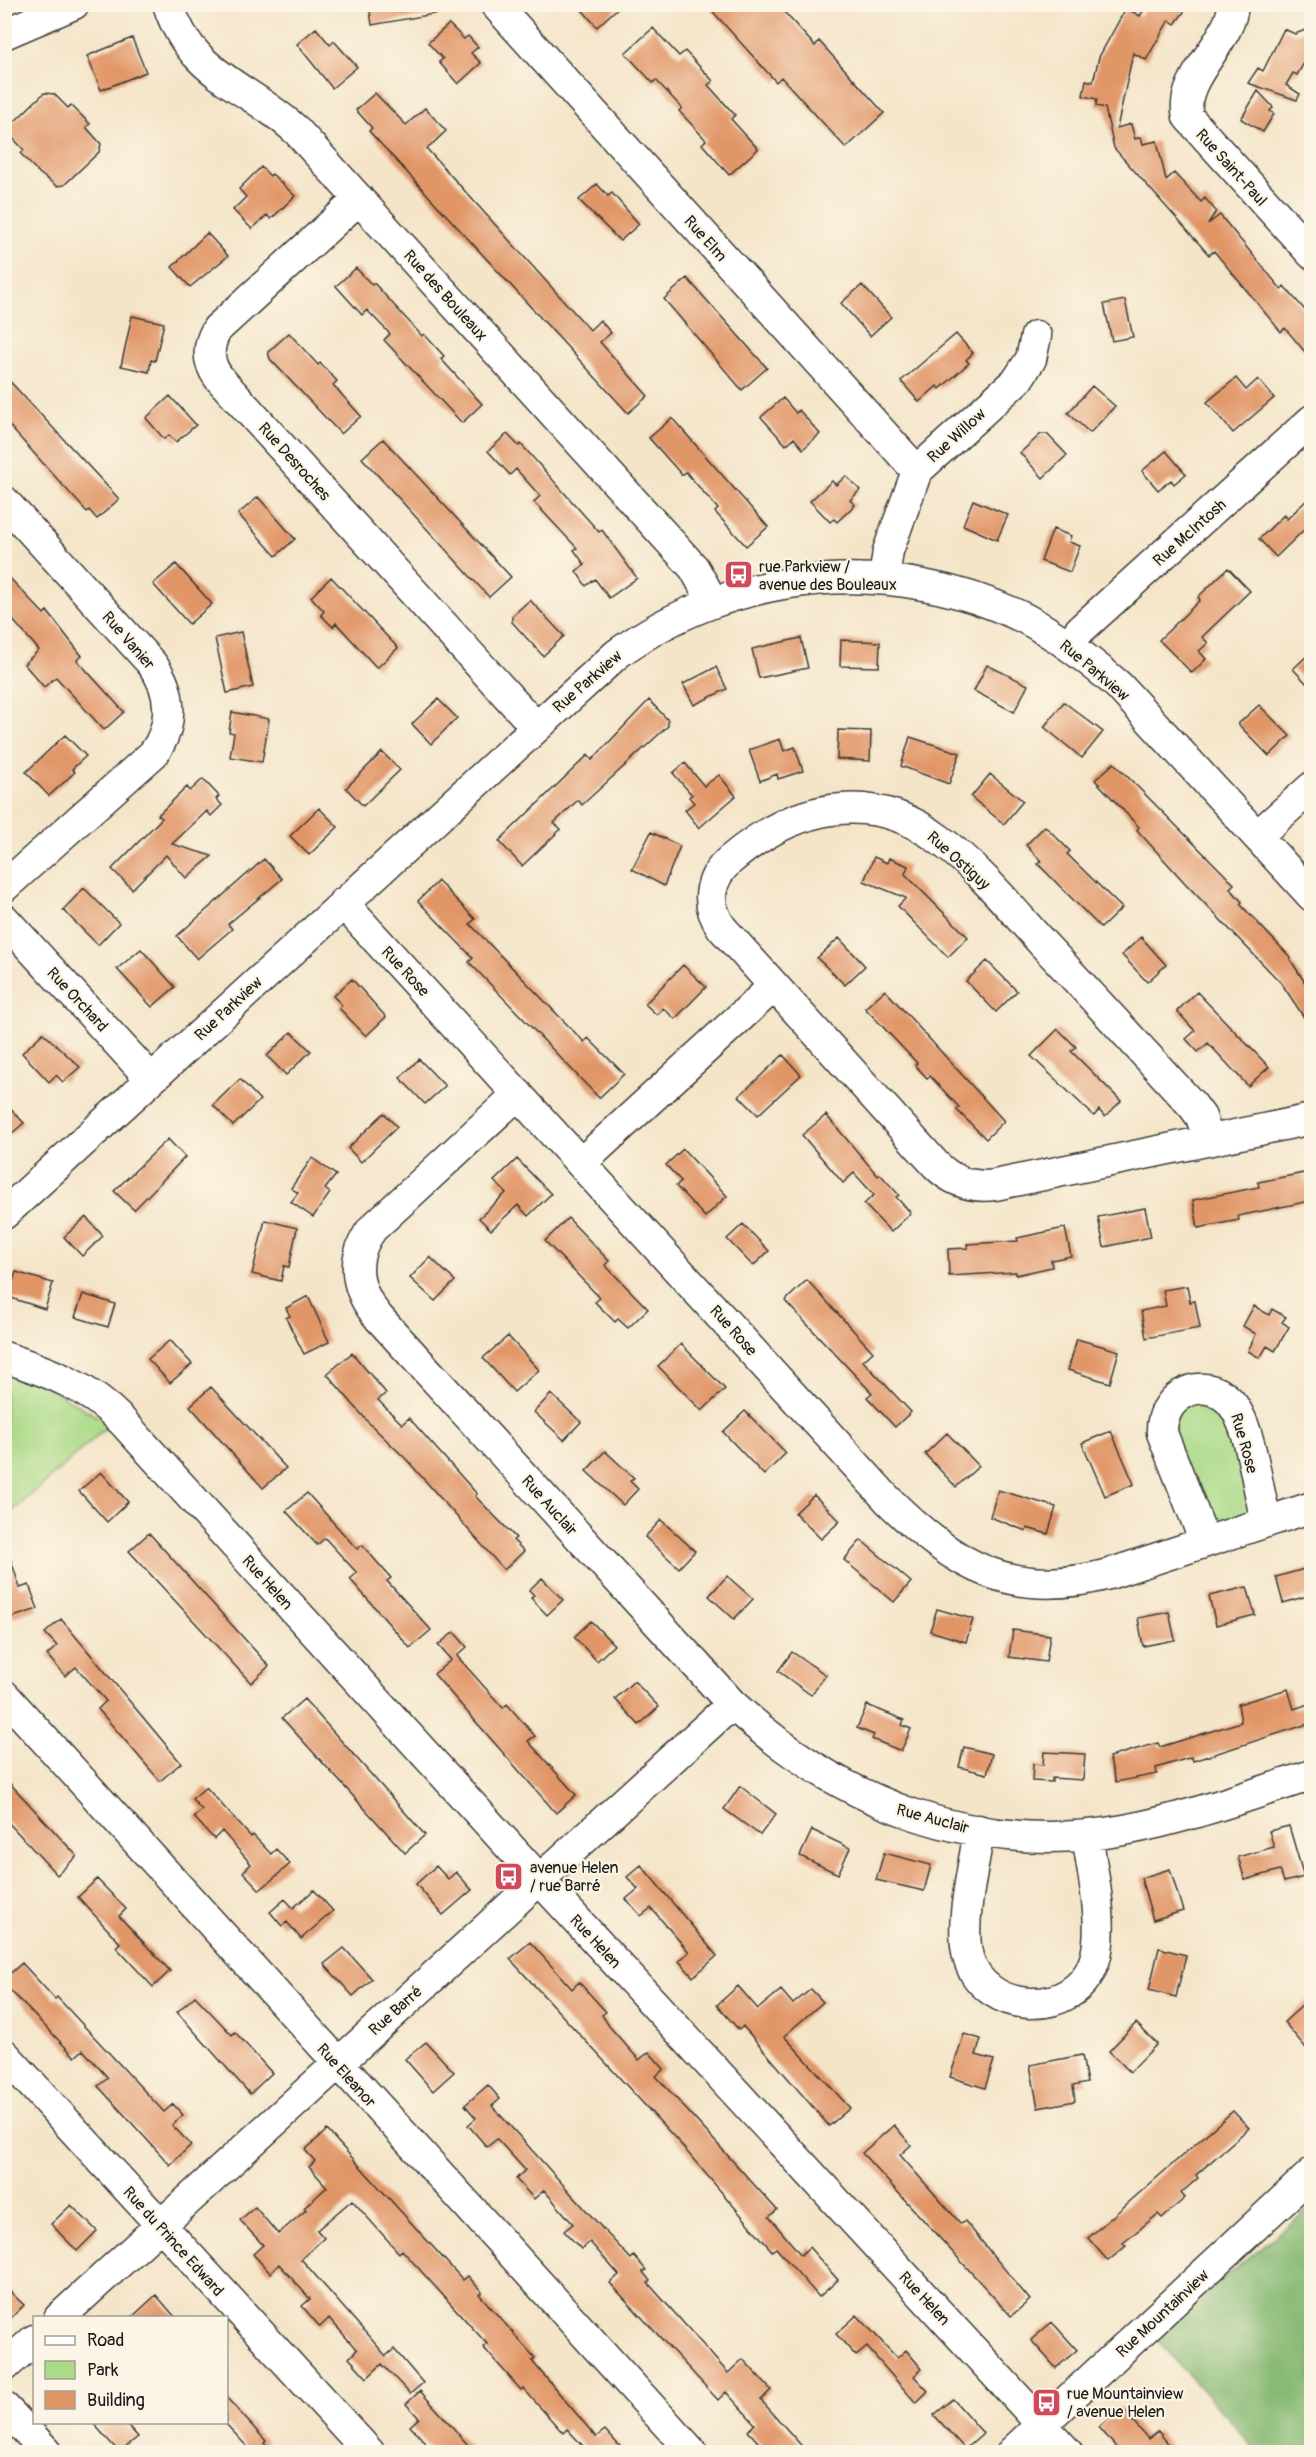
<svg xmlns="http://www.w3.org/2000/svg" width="1316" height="2457" font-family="Pangolin,sans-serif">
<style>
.green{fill:#abda88;stroke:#647b52;stroke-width:1.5}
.forest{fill:#88ba74;stroke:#526b48;stroke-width:1.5}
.building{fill:#e19668}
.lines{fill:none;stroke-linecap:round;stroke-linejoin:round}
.minor-casing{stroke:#3c3a36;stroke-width:33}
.minor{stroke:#fff;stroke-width:30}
.labels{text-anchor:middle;stroke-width:4.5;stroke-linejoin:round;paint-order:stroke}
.street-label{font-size:16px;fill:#1c1c1c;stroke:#fcf5e5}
.poi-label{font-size:16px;fill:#1c1c1c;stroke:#fcf5e5;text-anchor:start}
</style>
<rect width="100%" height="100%" fill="#fcf5e5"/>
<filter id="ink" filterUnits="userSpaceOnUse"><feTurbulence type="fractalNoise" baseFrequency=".0167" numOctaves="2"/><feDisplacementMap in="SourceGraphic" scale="12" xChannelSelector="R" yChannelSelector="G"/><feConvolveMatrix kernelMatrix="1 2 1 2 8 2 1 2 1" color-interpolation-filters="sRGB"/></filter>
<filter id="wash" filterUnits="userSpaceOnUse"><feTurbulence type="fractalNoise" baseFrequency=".008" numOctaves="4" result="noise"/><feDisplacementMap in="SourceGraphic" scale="24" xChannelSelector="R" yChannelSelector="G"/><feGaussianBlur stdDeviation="1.35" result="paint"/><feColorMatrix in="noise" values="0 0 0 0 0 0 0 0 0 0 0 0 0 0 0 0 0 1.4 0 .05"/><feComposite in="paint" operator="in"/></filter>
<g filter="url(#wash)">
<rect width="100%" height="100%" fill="#f4e5c9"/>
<path class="green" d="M5 1369 34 1379 110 1424 5 1518Z
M1192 1395 1228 1414 1250 1506 1248 1513 1218 1524 1211 1522 1173 1443 1179 1401Z"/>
<path class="forest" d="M1311 2207V2452H1258L1153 2335Z"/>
<g id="blocks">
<path class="building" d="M369 4H439L440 13 372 25Z
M577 4H622L597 27Z
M706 4H777L815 46 819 41 884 113 846 148 781 77 776 82Z
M1148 4H1190L1175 24 1169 20 1146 60 1133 53 1117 128 1131 124 1135 139 1141 137 1143 144 1157 141 1166 180 1174 173 1201 202 1205 198 1216 211 1208 224 1220 215 1281 289 1284 286 1311 317V359L1285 328 1281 332 1214 251 1209 255 1114 148 1105 108 1096 106 1097 99 1083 96 1086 80 1093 82 1099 57 1126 8 1140 16Z
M449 24 464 39 468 36 478 47 471 53 481 63 458 84 439 62 443 59 428 43Z
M316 28 330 45 334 41 357 67 332 88 297 44Z
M653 28 679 56 685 51 713 81 708 85 735 115 731 119 758 149 729 175 702 144 706 140 679 111 682 108 656 80 653 83 625 53Z
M1311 28V51L1297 75 1293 73 1286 85 1300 94 1297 100 1248 83 1258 68 1263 71 1284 29 1295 34Z
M132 38 146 72 101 90 87 56Z
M1258 91 1273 107 1270 111 1274 114 1263 132 1241 119Z
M44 93 54 94 68 108 71 105 90 124 86 127 101 144 99 152 64 185 57 186 39 173 21 154 24 150 11 136 10 126Z
M375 93 406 125 425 108 446 131 427 149 590 330 600 320 611 333 600 342 648 396 628 413 369 131 372 128 356 110Z
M261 167 270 176 272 174 295 196 271 219 267 215 252 229 233 210 246 197 239 189Z
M597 184 608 196 612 193 639 224 620 241 579 200Z
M207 233 228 256 190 287 172 267Z
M356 268 372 285 374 283 422 336 424 334 444 356 441 359 482 404 462 423 384 340 390 334 367 310 362 315 336 286Z
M687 278 767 368 742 390 664 299Z
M862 285 891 317 870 336 841 303Z
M1125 300 1133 337 1112 341 1104 304Z
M132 316 164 323 155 361 151 360 149 372 121 366Z
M289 333 318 365 320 363 337 381 333 385 361 416 341 434 270 359 268 352Z
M956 334 973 353 966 360 969 363 940 389 937 386 919 402 901 381Z
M4 375 119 499 97 519 89 510 87 512 4 420Z
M1236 378 1246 390 1258 379 1274 398 1233 433 1207 402Z
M1092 386 1115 406 1090 433 1068 413Z
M170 396 196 425 176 442 169 435 164 439 146 418Z
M783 398 796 413 799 410 820 434 803 449 794 438 786 445 761 417Z
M672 418 768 527 746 546 715 512 718 509 686 472 682 475 649 438Z
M507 434 519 446 521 444 599 532 602 530 637 578 609 598 595 579 586 586 576 571 585 565 574 550 577 548 534 502 540 496 516 469 510 475 488 451Z
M1041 434H1047L1067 455 1043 478 1020 453Z
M383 439 511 577 489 597 362 458Z
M1166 451 1186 474 1174 484 1171 480 1158 490 1142 471Z
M846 476 860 490 850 500 855 505 837 522 834 519 830 522 810 501 832 481 836 485Z
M1311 496V523L1276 557 1259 539 1284 515 1287 519Z
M258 497 295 539 276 556 238 514Z
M973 500 1008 515 997 540 963 525Z
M1053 529 1071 536 1069 542 1080 546 1070 572 1041 561Z
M176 564 212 604 189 624 153 584Z
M1228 568 1250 591 1202 637 1208 643 1199 651 1206 659 1192 673 1159 640 1200 600 1198 597Z
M4 572 44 614 47 611 82 656 77 660 124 712 104 730 56 677 44 687 24 664 39 650 12 619 4 626Z
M331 577 398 648 377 668 336 623 333 627 321 615 324 611 311 597Z
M530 600 564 636 543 656 512 622V616Z
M241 632 253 687 227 693 215 638Z
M801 638 808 668 759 678 752 649Z
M841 640 880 642 879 667 840 666Z
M1311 652V688L1293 669Z
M987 665 1028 685 1014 712 974 691Z
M716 667 727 689 694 705 683 684Z
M438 699 457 718 431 744 412 724Z
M649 700 668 720V726L582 805 578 800 554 823 561 829 522 866 499 841 588 755 592 760Z
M1064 702 1103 732 1082 758 1044 727Z
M1259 705 1290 736 1269 756 1238 724Z
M232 712 269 719 262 762 230 757 234 733 229 732Z
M838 730 871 731 870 761 837 759Z
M65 735 86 756 72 769 75 772 49 796 26 772Z
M910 737 960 753 949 784 901 766Z
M780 739 784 751 795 747 803 771 778 779 777 774 760 781 749 750Z
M382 752 400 770 363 806 346 788Z
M685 763 704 786 719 775 736 796 699 828 685 810 694 803 689 797 692 795 673 773Z
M1114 763 1234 884 1230 888 1242 902 1240 904 1291 958 1290 959 1311 992V1028L1282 984 1185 883 1137 830 1139 827 1095 780Z
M990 774 1023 801 1004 824 971 797Z
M203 779 219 796 216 799 222 805 211 816 207 811 172 844 212 856 186 878 166 855 132 889 112 869 162 818 158 815 187 787 190 791Z
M319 808 338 827 309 855 290 836Z
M1045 826 1070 851 1067 854 1122 908 1101 928 1038 864 1041 861 1026 845Z
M651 832 680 846 664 886 632 869Z
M874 857 887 863 889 858 908 866 905 874 968 937 948 957 898 906 906 898 864 881Z
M264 859 282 879 228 924 232 929 197 959 177 936Z
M438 881 475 919 470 924 584 1042 588 1038 624 1074 599 1098 469 962 473 958 418 901Z
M84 888 119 923 98 945 63 910Z
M1141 937 1166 965 1147 982 1122 955Z
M839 938 865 966 845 985 817 958Z
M141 949 175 987 152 1007 117 969Z
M987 961 1017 991 996 1012 966 981Z
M683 965 706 987 675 1019 663 1008 657 1015 645 1004Z
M352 979 386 1017 366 1036 339 1008 342 1005 333 996Z
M885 990 1004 1121 986 1139 956 1109 959 1107 930 1076 927 1078 915 1065 917 1063 865 1008Z
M1197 992 1269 1067 1248 1086 1208 1043 1198 1052 1186 1039 1195 1031 1177 1011Z
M1058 1029 1076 1047 1071 1051 1121 1101 1105 1117 1099 1110 1094 1116 1031 1056Z
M291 1032 311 1051 286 1075 267 1056Z
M43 1033 80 1067 63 1082 56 1075 49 1082 22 1053Z
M783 1055 801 1075 758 1115 739 1096Z
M419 1059 445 1086 425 1104 400 1078Z
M240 1079 260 1100 233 1126 213 1105Z
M4 1102 24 1123 4 1140Z
M384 1113 397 1127 361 1162 348 1148Z
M826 1115 878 1176 880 1174 899 1195 896 1197 911 1213 891 1232 864 1204 874 1195 854 1173 843 1183 802 1135Z
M168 1139 185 1157 134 1210 114 1191Z
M683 1149 727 1196 705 1217 676 1186 681 1181 666 1165Z
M312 1158 336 1175 325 1189 330 1193 313 1217 291 1202 298 1193 291 1188Z
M517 1159 551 1194 528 1216 518 1205 491 1230 479 1218 506 1193 494 1181Z
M1304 1173 1310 1201 1238 1216 1239 1220 1198 1228 1193 1200 1259 1187 1258 1182Z
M1145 1208 1151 1237 1104 1247 1098 1217Z
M86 1217 103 1236 82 1256 64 1237Z
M568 1218 609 1261 605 1265 648 1309 628 1328 618 1319 615 1322 595 1302 600 1298 545 1241Z
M265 1220 297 1228 289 1267 284 1266 281 1281 252 1274Z
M743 1224 769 1251 753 1266 727 1239Z
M1065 1228 1071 1256 1051 1260 1052 1267 1016 1275V1272L949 1276 948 1249 968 1248 967 1244 1018 1241 1017 1238Z
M430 1257 455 1281 435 1301 410 1278Z
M16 1272 53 1283 45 1309 8 1297Z
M807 1280 873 1352 863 1361 911 1412 895 1427 867 1397 872 1393 785 1301Z
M1187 1286 1190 1302 1195 1301 1200 1328 1146 1338 1141 1311 1166 1306 1163 1290Z
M83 1294 115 1304 108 1327 75 1317Z
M308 1296 329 1342 304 1354 286 1318 290 1316 286 1308Z
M1254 1306 1269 1315 1272 1309 1286 1317 1282 1322 1289 1327 1275 1351 1267 1346 1260 1358 1248 1351 1256 1334 1243 1326Z
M508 1336 539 1370 514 1392 483 1358Z
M1077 1339 1119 1351 1110 1383 1068 1370Z
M170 1340 192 1364 170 1383 148 1359Z
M681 1344 725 1389 702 1411 658 1366Z
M352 1353 386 1393 378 1400 402 1424 409 1418 477 1494 475 1496 516 1538 513 1540 524 1551 504 1570 406 1459 369 1423 327 1374Z
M211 1387 286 1468 263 1488 190 1406Z
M551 1394 581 1422 564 1440 534 1412Z
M745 1411 786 1453 764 1475 723 1432Z
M1111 1431 1134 1484 1105 1496 1082 1443Z
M947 1433 979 1466 956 1487 925 1454Z
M605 1451 634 1478 630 1481 638 1489 623 1505 586 1471Z
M101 1472 128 1502 107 1522 79 1491Z
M998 1490 1056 1507 1048 1534 1027 1528 1026 1531 990 1517Z
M307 1493 357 1549 362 1545 391 1578 387 1581 431 1630 410 1648 350 1579 357 1573 325 1538 317 1545 286 1511Z
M814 1495 840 1521 821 1539 795 1513Z
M661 1520 695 1551 679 1568 645 1537Z
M149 1533 269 1666 251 1683 129 1551Z
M861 1540 911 1582 894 1602 844 1560Z
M4 1551H8L20 1588 29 1585 38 1609 4 1620Z
M1311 1567V1595L1283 1603 1276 1577Z
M727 1576 753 1599 734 1619 709 1596Z
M542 1578 563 1600 547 1615 531 1598 534 1595 529 1590Z
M1247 1587 1255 1615 1216 1625 1209 1596Z
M937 1609 973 1619 966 1642 930 1631Z
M1169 1612 1175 1640 1143 1646 1138 1618Z
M61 1619 181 1763 160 1781 98 1709 106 1701 76 1667 65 1676 47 1655 57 1646 45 1633Z
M591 1621 614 1645 597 1661 574 1637Z
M1013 1630 1050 1635 1046 1662 1009 1657Z
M454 1632 467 1647 457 1656 503 1708 507 1704 535 1736 528 1741 576 1795 556 1813 434 1674 451 1660 438 1645Z
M792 1652 826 1675 811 1695 778 1671Z
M634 1681 659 1707 639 1725 615 1699Z
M1288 1689 1294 1709 1311 1703V1723L1193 1761 1192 1757 1156 1768 1157 1774 1116 1782 1109 1757 1158 1743 1160 1747 1241 1722 1238 1704Z
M304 1699 425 1835 405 1853 282 1718Z
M867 1705 904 1720 902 1725 911 1729 901 1751 872 1739 874 1735 857 1728Z
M964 1747 992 1754 987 1774 959 1767Z
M1044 1752 1085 1754 1083 1780 1052 1778V1782L1032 1781 1033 1764 1043 1765Z
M4 1777 77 1856 57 1875 4 1818Z
M740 1786 776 1814 760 1835 724 1809Z
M206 1787 251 1837 253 1835 271 1854 276 1849 290 1864 260 1890 243 1872 251 1864 222 1831 214 1839 194 1817 202 1810 192 1799Z
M1289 1826 1304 1877 1284 1882 1280 1870 1245 1880 1238 1857 1274 1847 1269 1831Z
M812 1830 850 1848 838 1874 800 1856Z
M884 1853 931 1865 924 1891 876 1880Z
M641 1865 717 1956 693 1977 679 1961 689 1952 651 1908 641 1916 626 1899 638 1889 627 1877Z
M436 1866 448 1879 456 1872 472 1890 443 1915 416 1884Z
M1170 1869 1183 1911 1153 1920 1141 1878Z
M97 1879 126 1909 119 1916 170 1971 153 1987 116 1947 120 1943 78 1897Z
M314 1890 333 1911 301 1939 287 1922 282 1926 270 1912 285 1899 293 1908Z
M530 1942 572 1989 579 1982 606 2012 602 2015 609 2026 639 2060 649 2052 664 2069 656 2076 777 2210 769 2217 801 2255 809 2247 838 2280 819 2297 776 2248 772 2251 676 2139 510 1959Z
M344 1948 372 1979 353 1996 324 1964Z
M1159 1948 1186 1955 1176 1997 1149 1990Z
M22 1963 55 1999 57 1997 164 2112 173 2104 183 2115 172 2125 191 2145 170 2165 98 2086 108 2078 83 2050 75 2057 4 1984V1979Z
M738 1986 758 2009 781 1990 793 2004 811 1989 823 2002 784 2036 850 2108 829 2126 743 2026 739 2030 717 2005Z
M195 1996 232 2035 235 2032 272 2073 250 2094 177 2012Z
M1311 1998V2054L1284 2022Z
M1136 2023 1157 2044 1130 2072 1109 2051Z
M964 2034 981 2039 976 2055 994 2060 985 2088 950 2077Z
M426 2042 454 2072 433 2091 405 2059Z
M1082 2055 1087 2083 1073 2086 1075 2101 1038 2108 1030 2065Z
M488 2085 500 2099 492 2106 603 2229 631 2259 634 2256 646 2270 643 2272 650 2281 648 2283 728 2373 743 2359 771 2390 761 2400 807 2452H767L748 2431 755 2424 726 2392 718 2400 610 2283 619 2275 590 2242 581 2249 564 2231 573 2224 544 2190 534 2199 516 2179 525 2170 497 2139 487 2147 468 2125 476 2118 465 2105Z
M1233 2111 1249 2128 1196 2175 1198 2178 1181 2193 1185 2198 1162 2218 1158 2214 1123 2243 1126 2246 1108 2261 1088 2238Z
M894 2125 911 2145 900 2155 961 2224 965 2221 1030 2300 1011 2316 862 2153Z
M327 2130 463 2280 468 2276 482 2292 479 2294 535 2358 532 2361 596 2437 605 2430 625 2452H579L584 2447 567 2429 563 2433 523 2388 521 2390 483 2347 487 2344 402 2250 399 2253 352 2200 317 2230 324 2238 301 2259 386 2356 394 2349 423 2383 410 2394 382 2364 367 2378 349 2358 357 2350 329 2318 320 2327 302 2306 310 2299 279 2264 270 2273 253 2254 263 2245 240 2220 255 2207 278 2234 306 2210 304 2208 327 2187 309 2167 315 2161 305 2150Z
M71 2205 97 2231 77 2251 51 2224Z
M4 2286 24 2305 4 2325Z
M156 2295 176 2318H131Z
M857 2315 897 2358 906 2350 922 2369 914 2376 928 2391 916 2403 867 2347 856 2356 836 2334Z
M1052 2322 1077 2350 1056 2368 1031 2340Z
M420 2391 449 2423 474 2452H434L410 2426 419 2418 406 2404Z
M226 2397 266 2441 264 2443 272 2452H252L226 2424Z
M953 2399 983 2433 965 2449 934 2415Z
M1122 2408 1148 2439 1158 2431 1175 2452H1120L1099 2427Z
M92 2422H125L138 2437 119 2452Z"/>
</g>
</g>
<g filter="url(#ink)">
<use href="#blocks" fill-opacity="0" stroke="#3c3a36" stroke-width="1.5"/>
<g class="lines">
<defs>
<path id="minor" d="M168 4C191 77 248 85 297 131L694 568 713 602
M495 4 917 471
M1233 4C1232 42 1178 78 1188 117L1312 254
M4 34 74 4
M359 199 217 329C207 346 207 362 219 378L535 726
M4 501 152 664C173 692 174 726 153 754L4 887
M884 579 888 551 917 471 1018 379 1031 359 1036 336
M1069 645 1080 630 1312 420
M1257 836 1312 787
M343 903 888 1500C956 1567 1012 1600 1109 1574L1312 1507
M4 919 151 1079
M518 1094 372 1229C349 1260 356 1291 379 1318L732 1704C840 1803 976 1857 1124 1830 1188 1818 1250 1795 1312 1775
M1209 1140 1201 1117 1193 1106C1144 1053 1095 999 1045 946 1012 910 980 869 940 840 870 786 792 807 730 860 708 879 705 905 722 928L936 1165C953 1182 972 1188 995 1185L1312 1119
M581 1163 774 986
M4 1214 617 654C734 568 895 554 1026 619 1060 637 1089 660 1118 685L1312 896
M4 1357C49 1372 88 1386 122 1421L539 1879 1067 2452
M1205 1542 1162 1433C1160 1400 1196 1375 1225 1397 1252 1417 1256 1490 1267 1522
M4 1695 692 2452
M979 1830C974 1867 959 1922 968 1957 984 2016 1075 2019 1094 1962 1106 1929 1092 1870 1087 1835
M4 2054 369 2452
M59 2318 732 1704
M4 2367 34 2340
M4 2407 47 2452
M1012 2452 1312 2173"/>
</defs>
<use href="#minor" class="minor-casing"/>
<use href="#minor" class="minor"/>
</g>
</g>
<defs>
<symbol id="bus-square" viewBox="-11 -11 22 22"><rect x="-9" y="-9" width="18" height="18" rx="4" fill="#d1495b" stroke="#fcf5e5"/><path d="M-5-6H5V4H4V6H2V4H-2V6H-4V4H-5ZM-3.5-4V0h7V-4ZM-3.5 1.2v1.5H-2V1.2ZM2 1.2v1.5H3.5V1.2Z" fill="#fff"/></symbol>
</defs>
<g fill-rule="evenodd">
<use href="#bus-square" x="722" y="558" width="33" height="33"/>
<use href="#bus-square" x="492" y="1860" width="33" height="33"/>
<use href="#bus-square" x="1030" y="2386" width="33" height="33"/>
</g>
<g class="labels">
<g class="street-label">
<text transform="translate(1232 167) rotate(48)" y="6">Rue Saint-Paul</text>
<text transform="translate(706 238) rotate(48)" y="6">Rue Elm</text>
<text transform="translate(446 295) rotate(48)" y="6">Rue des Bouleaux</text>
<text transform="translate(956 435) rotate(-42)" y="6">Rue Willow</text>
<text transform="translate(295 461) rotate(48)" y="6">Rue Desroches</text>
<text transform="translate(1189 532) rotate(-42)" y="6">Rue McIntosh</text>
<text transform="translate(129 640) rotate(49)" y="6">Rue Vanier</text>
<text transform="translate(1095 670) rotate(40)" y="6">Rue Parkview</text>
<text transform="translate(587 681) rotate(-41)" y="6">Rue Parkview</text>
<text transform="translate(959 860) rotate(42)" y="6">Rue Ostiguy</text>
<text transform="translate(406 971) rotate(47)" y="6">Rue Rose</text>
<text transform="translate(78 999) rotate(47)" y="6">Rue Orchard</text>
<text transform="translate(228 1008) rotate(-43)" y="6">Rue Parkview</text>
<text transform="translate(734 1330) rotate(48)" y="6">Rue Rose</text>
<text transform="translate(1245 1443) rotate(74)" y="6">Rue Rose</text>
<text transform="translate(550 1505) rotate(48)" y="6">Rue Auclair</text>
<text transform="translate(268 1582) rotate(48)" y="6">Rue Helen</text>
<text transform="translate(933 1818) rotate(15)" y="6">Rue Auclair</text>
<text transform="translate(596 1941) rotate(47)" y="6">Rue Helen</text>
<text transform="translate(395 2010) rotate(-42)" y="6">Rue Barré</text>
<text transform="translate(347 2075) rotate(48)" y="6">Rue Eleanor</text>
<text transform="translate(174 2241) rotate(48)" y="6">Rue du Prince Edward</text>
<text transform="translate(925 2298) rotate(47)" y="6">Rue Helen</text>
<text transform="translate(1162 2313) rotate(-43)" y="6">Rue Mountainview</text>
</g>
<g class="poi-label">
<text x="759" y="572">rue Parkview /<tspan x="759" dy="18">avenue des Bouleaux</tspan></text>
<text x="530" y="1873">avenue Helen<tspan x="530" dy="18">/ rue Barré</tspan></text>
<text x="1067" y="2399">rue Mountainview<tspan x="1067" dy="18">/ avenue Helen</tspan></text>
</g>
</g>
<rect width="1316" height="2457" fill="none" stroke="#fcf5e5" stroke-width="24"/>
<rect x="33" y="2316" width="195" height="108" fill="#fcf5e5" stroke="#a29e95" stroke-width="1.5"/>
<rect x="45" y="2336" width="30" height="9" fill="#ffffff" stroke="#a29e95" stroke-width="1.5"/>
<text x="87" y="2346" font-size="18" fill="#1c1c1c">Road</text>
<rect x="45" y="2361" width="30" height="18" fill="#abda88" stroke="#a29e95" stroke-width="1.5"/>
<text x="87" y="2376" font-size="18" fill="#1c1c1c">Park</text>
<rect x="45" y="2391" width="30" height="18" fill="#e19668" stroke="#a29e95" stroke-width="1.5"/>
<text x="87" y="2406" font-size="18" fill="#1c1c1c">Building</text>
</svg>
